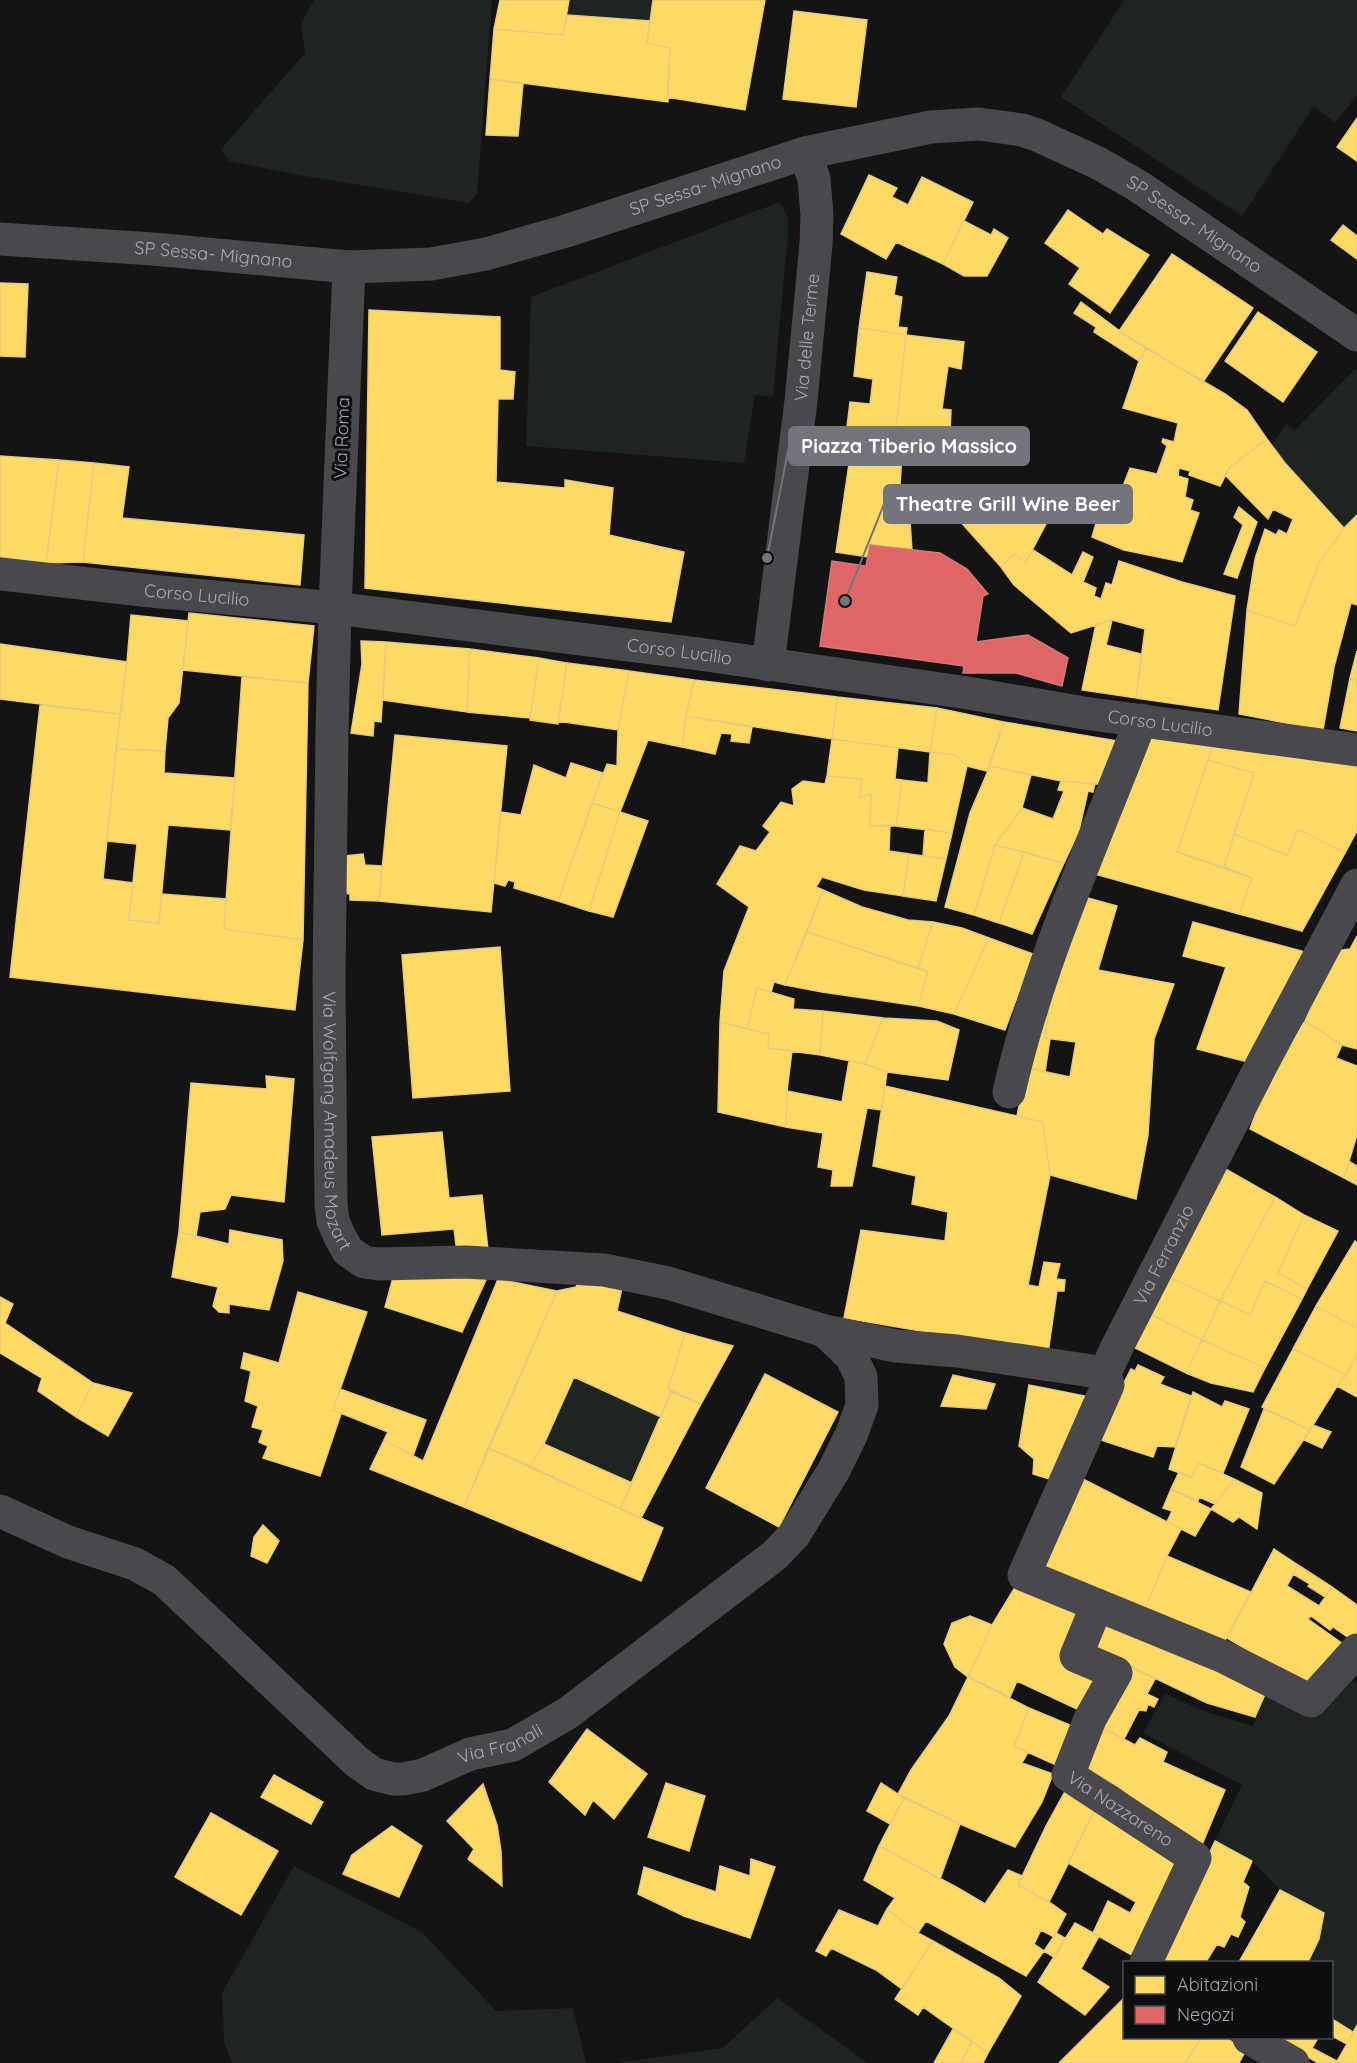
<svg xmlns="http://www.w3.org/2000/svg" width="1357" height="2063" font-family="Quicksand,sans-serif">
<style>
.green{fill:#1e241f}
.homes{fill:#ffd966;stroke:#e5cb7d;stroke-width:1.5}
.shops{fill:#e06666;stroke:#cf7a7d;stroke-width:1.5}
.lines{fill:none;stroke-linecap:round;stroke-linejoin:round}
.minor{stroke:#49494d;stroke-width:33}
.labels{text-anchor:middle;stroke-width:6;stroke-linejoin:round;paint-order:stroke}
.street-label{font-size:18px;fill:#a7a9b4;stroke:#0e0e10}
.leader{fill:none;stroke:#74757c;stroke-width:2}
.callout-dot{fill:#74757c;stroke:#0e0e10;stroke-width:2}
.callout{fill:#74757c;stroke:#74757c;stroke-width:2}
.callout-label{font-size:20px;text-anchor:middle;font-weight:bold;fill:#fff}
</style>
<rect width="100%" height="100%" fill="#141414"/>
<path class="green" d="M314 0H492L477 193 469 203 299 175 229 161 221 149 305 53 301 23Z
M569 0H653L650 21 567 15Z
M1124 0H1357V95L1335 123 1314 106 1242 216 1061 97Z
M780 202 788 217V235L773 397 755 395 744 463 526 446 531 297Z
M1355 369 1357 370V515L1344 527 1285 463 1272 445 1286 424 1295 430Z
M574 1377 661 1417 632 1483 544 1444Z
M1345 1674 1357 1683V2025L1353 2032 1332 2019V1962H1308L1319 1939 1323 1913 1280 1890 1252 1861 1215 1841 1242 1785 1143 1733 1165 1694 1209 1713 1253 1726 1267 1690Z
M294 1866 423 1933 496 2011 573 2008 586 2063H232L224 2042 222 1993Z
M777 1998 868 2063H614L723 2048Z"/>
<path class="homes" d="M500 0H569L563 35 494 29Z
M653 0H765L745 110 667 97 670 48 647 43Z
M794 11 867 20 856 107 783 99Z
M567 15 650 21 647 43 670 48 668 102 490 79 494 29 563 35Z
M490 79 523 84 518 136 486 135Z
M1357 118V161L1337 147Z
M869 175 897 188 892 197 908 205 922 177 973 202 943 264 896 242 886 259 841 234Z
M1068 210 1103 234 1107 229 1149 255 1110 313 1069 284 1080 268 1045 243Z
M964 221 991 235 994 229 1008 238 987 276H964L943 264Z
M1343 225 1357 236V259L1331 240Z
M1172 254 1253 308 1203 382 1119 331Z
M867 272 897 277 894 295 902 297 898 327 907 328 906 335 859 328Z
M0 283 28 284 25 357 0 356Z
M1081 302 1128 337 1146 348 1139 361 1094 332 1096 327 1074 313Z
M369 310 500 317V370L515 372 513 399H498L496 482 565 488V480L613 488 609 535 684 552 671 622 365 588Z
M1258 312 1317 352 1283 402 1225 361Z
M859 328 906 335 894 448 902 454 898 517 910 520 912 551 870 545 868 557 836 552 853 437 846 435 850 402 870 404 873 379 854 376Z
M906 335 964 342 961 369 948 366 942 409 951 410 950 434H941L930 457 902 454 894 448Z
M1146 348 1225 394 1247 410 1267 439 1230 467 1220 486 1189 475 1190 471 1179 468 1178 476 1188 479 1185 497 1193 500 1190 510 1199 513 1182 562 1124 550 1092 537 1103 499H1110L1115 485 1123 486 1130 468 1157 474 1167 446 1162 442 1163 439 1174 442 1178 423 1123 408 1139 361Z
M1267 439 1285 463 1344 528 1319 563 1295 626 1247 610 1255 559 1265 529 1276 535 1279 530 1287 534 1293 519 1273 509 1268 519 1225 475 1230 467Z
M0 456 59 460 46 563 0 557Z
M59 460 94 463 83 562 46 563Z
M94 463 129 467 122 518 304 535 300 585 83 562Z
M979 494 1008 515 1021 502 1046 524 1026 562 1014 554 1001 567 958 519Z
M1239 507 1257 522 1237 578 1224 574 1243 525 1234 517Z
M1357 515V605L1351 603 1334 667 1323 730 1239 714 1247 610 1295 626 1319 563 1344 528Z
M1033 550 1072 575 1083 552 1093 557 1083 582 1096 588 1094 596 1101 599 1106 583 1112 585 1119 561 1182 582 1235 596 1218 710 1136 698 1145 629 1112 620 1071 633 1014 585 1001 567 1014 554 1026 562Z
M189 613 314 626 308 683 183 670Z
M131 615 188 621 179 703 168 718 165 751 116 749 127 662Z
M1112 620 1106 645 1141 654 1136 698 1082 690 1096 624Z
M361 641 386 642 381 722 374 721 373 736 351 733 362 664Z
M386 642 470 649 467 712 383 700Z
M0 644 127 662 120 714 0 699Z
M470 649 539 658 530 718 467 712Z
M1357 651V681L1350 678Z
M539 658 567 663 558 724 530 720Z
M567 663 629 671 618 730 558 721Z
M629 671 694 680 686 716 682 747 648 740 620 812 592 803 607 764 617 766 618 730Z
M242 677 308 683 303 940 224 929Z
M1350 678 1357 681V731L1340 728Z
M694 680 837 697 832 739 686 716Z
M837 697 937 708 930 752 832 739Z
M40 705 120 714 103 879 133 883 129 920 159 923 162 894 226 899 224 929 303 940 295 1010 10 977Z
M937 708 1004 722 987 771 967 766 955 755 930 752Z
M686 716 752 727 749 743 731 741 732 734 721 733 715 754 682 747Z
M1004 722 1118 741 1100 784 1061 781 990 766Z
M395 735 507 746 491 912 379 901Z
M1145 736 1213 744 1177 852 1252 878 1239 914 1091 873Z
M832 739 898 748 895 779 902 780 896 826H870L871 794 860 798 862 779 827 776Z
M1213 744 1357 762V831L1345 853 1298 829 1287 855 1234 834 1254 773 1208 760Z
M116 749 165 751 164 773 235 778 230 830 168 825 159 923 129 920 137 844 107 841Z
M930 752 955 755 967 766 952 833 896 826 902 780 928 783Z
M1208 760 1254 773 1224 867 1177 852Z
M571 763 603 773 558 901 514 888 515 882 508 880 505 886 494 883 501 812 521 815 534 765 566 778Z
M990 766 1031 775 1022 808 995 845 974 915 945 907 970 813Z
M827 776 862 779 860 798 871 794 870 826 890 825 889 851 909 854 903 896 864 890 822 877 816 887 823 890 785 985 774 982 771 992 757 988 747 1029 720 1022 724 971 749 907 717 884 740 846 756 851 770 832 763 826 781 802 794 806 792 789 803 781 825 784Z
M1061 781 1095 784 1093 792 1088 791 1079 831 1064 863 995 845 1022 808 1053 819 1064 791 1058 790Z
M592 803 620 812 589 911 558 901Z
M620 812 648 821 613 917 589 911Z
M925 829 952 833 946 859 923 856Z
M1298 829 1345 853 1302 931 1239 914 1252 878 1224 867 1234 834 1287 855Z
M995 845 1024 852 999 923 974 915Z
M1024 852 1064 863 1032 934 999 923Z
M363 854 365 865 382 866 379 901 350 900V894L343 893 344 856Z
M909 854 946 859 936 901 903 896Z
M823 890 862 907 908 920 933 922 918 968 807 932Z
M1088 898 1117 906 1098 970 1174 984 1154 1039 1148 1135 1136 1199 1050 1175 1043 1122 1017 1116 1027 1068 1070 1077 1076 1042 1045 1038 1050 997Z
M933 922 962 928 989 938 954 1014 918 1006 928 972 918 968Z
M1193 922 1305 952 1252 1063 1197 1049 1226 967 1183 956Z
M807 932 928 972 918 1006 822 992 785 985Z
M1357 936V1049L1342 1045 1305 1021 1335 951 1350 949Z
M989 938 1033 954 1005 1030 954 1014Z
M500 947 510 1091 413 1098 402 955Z
M757 988 794 999 793 1009 823 1011 820 1055 768 1048 769 1034 747 1029Z
M823 1011 883 1018 865 1064 820 1055Z
M1038 1015 1048 1017 1045 1038 1050 1039 1045 1072 1027 1068Z
M883 1018 937 1021 959 1030 948 1080 887 1072 865 1064Z
M1305 1021 1342 1045 1336 1058 1357 1066V1135L1344 1178 1250 1129 1274 1064Z
M720 1022 769 1034 768 1048 792 1051 787 1091 786 1127 718 1112Z
M849 1061 865 1064 887 1072 885 1086 881 1110 867 1108 852 1186H831L833 1170 818 1167 823 1133 786 1127 787 1091 842 1102Z
M266 1076 294 1079 284 1202 231 1195 225 1209 200 1212 196 1236 179 1232 191 1083 267 1089Z
M885 1086 1043 1122 1050 1175 1028 1285 1039 1287 1044 1262 1060 1264 1056 1279 1065 1280 1064 1291H1057L1048 1353 844 1318 861 1230 945 1241 948 1212 912 1204 916 1176 873 1166Z
M442 1132 449 1198 482 1195 488 1250 457 1253 454 1229 382 1235 372 1137Z
M1350 1162 1357 1166V1185L1344 1178Z
M1222 1167 1275 1197 1220 1301 1167 1276Z
M1275 1197 1304 1215 1278 1273 1307 1289 1302 1299 1265 1281 1250 1315 1220 1301Z
M1304 1215 1338 1231 1307 1289 1278 1273Z
M230 1230 282 1240 283 1261 269 1310 229 1304V1313L219 1312 213 1306 218 1287 172 1277 179 1232 229 1244Z
M1355 1241 1357 1243V1328L1316 1306Z
M394 1274 486 1280 462 1332 385 1307Z
M1167 1276 1220 1301 1202 1340 1148 1313Z
M498 1279 557 1291 464 1507 370 1469 384 1440 423 1461Z
M579 1280 622 1288 617 1311 685 1333 668 1389 671 1392 661 1417 574 1377 544 1444 530 1466 488 1448 557 1291 576 1287Z
M1265 1281 1302 1299 1265 1368 1202 1340 1220 1301 1250 1315Z
M298 1292 367 1312 333 1410 341 1414 320 1476 263 1458 268 1446 259 1442 263 1430 252 1427 258 1406 245 1401 251 1371 241 1368 244 1353 279 1363Z
M0 1297 13 1304 5 1323 93 1383 76 1417 38 1391 42 1378 0 1353Z
M1316 1306 1357 1328V1355L1346 1375 1293 1349Z
M1148 1313 1202 1340 1186 1373 1131 1346Z
M685 1333 733 1346 701 1404 668 1389Z
M1202 1340 1265 1368 1253 1392 1211 1383 1186 1373Z
M1293 1349 1346 1375 1337 1386 1310 1430 1262 1407Z
M1357 1355V1397L1337 1386 1346 1375Z
M1138 1365 1164 1377 1160 1384 1191 1396 1175 1447 1157 1446 1153 1457 1095 1438 1131 1369 1135 1371Z
M765 1374 838 1412 779 1527 706 1488Z
M953 1375 995 1384 986 1409 941 1406Z
M93 1383 132 1393 108 1436 76 1417Z
M1029 1385 1090 1397 1056 1481 1033 1474 1034 1459 1019 1446Z
M340 1389 426 1420 413 1456 384 1440 388 1432 333 1410Z
M671 1392 701 1404 641 1518 620 1509Z
M1193 1392 1222 1407 1225 1401 1249 1409 1223 1473 1199 1463 1191 1477 1169 1469Z
M1264 1409 1310 1430 1274 1484 1241 1467Z
M1313 1425 1331 1432 1322 1448 1304 1440Z
M544 1444 632 1483 620 1509 530 1466Z
M488 1448 663 1528 641 1581 464 1507Z
M1199 1463 1234 1479 1215 1504 1199 1497 1198 1501 1171 1489 1179 1472 1191 1477Z
M1079 1477 1181 1529 1167 1556 1144 1611 1039 1571Z
M1234 1479 1262 1493 1257 1529 1239 1517 1233 1522 1211 1509Z
M1171 1489 1211 1509 1195 1536 1167 1522 1172 1511 1163 1508Z
M263 1525 279 1541 267 1563 251 1556 254 1537Z
M1274 1549 1298 1565 1287 1586 1319 1606 1332 1587 1357 1605V1635L1352 1640 1333 1627 1330 1630 1311 1616 1308 1619 1347 1647 1312 1689 1227 1638Z
M1167 1556 1251 1592 1224 1642 1144 1611Z
M1298 1565 1332 1587 1325 1597 1308 1586 1310 1584 1293 1574Z
M1017 1584 1084 1611 1097 1677 1079 1710 1017 1681 1010 1697 968 1677 992 1625Z
M970 1616 992 1625 968 1677 955 1667 944 1644 952 1623Z
M1103 1622 1267 1690 1255 1717 1207 1703 1119 1661 1096 1653Z
M1131 1667 1155 1679 1147 1694 1158 1699 1154 1707 1148 1704 1146 1711 1139 1710 1124 1739 1101 1727Z
M968 1677 1029 1708 1014 1746 1028 1752 1022 1763 1053 1774 1042 1802 1015 1847 960 1824 898 1794 911 1770 949 1716Z
M1029 1708 1072 1726 1056 1765 1014 1746Z
M1101 1727 1135 1745 1140 1738 1167 1752 1163 1762 1225 1790 1201 1847 1117 1786 1082 1766Z
M587 1729 647 1774 614 1819 593 1800 585 1815 549 1782Z
M274 1775 323 1802 311 1824 261 1797Z
M666 1783 705 1796 689 1851 648 1837Z
M881 1783 904 1798 890 1824 867 1811Z
M483 1784 497 1825 501 1851 502 1886 468 1859 474 1849 447 1821Z
M1068 1786 1098 1804 1049 1902 1018 1885 1046 1826Z
M904 1798 960 1824 940 1879 879 1846Z
M1095 1809 1175 1864 1135 1957 1093 1933 1108 1901 1130 1913 1136 1902 1068 1863Z
M211 1813 278 1851 241 1915 175 1877Z
M392 1826 422 1846 399 1897 343 1874 352 1855Z
M1215 1841 1252 1861 1243 1882 1249 1887 1240 1917 1245 1922 1238 1937 1231 1934 1224 1947 1217 1944 1206 1962H1159Z
M879 1846 958 1888 985 1904 1008 1870 1022 1876 1018 1885 1049 1902 1066 1914 1054 1937 1041 1930 1034 1944 1044 1951 1026 1976 926 1921 918 1933 887 1909 895 1898 864 1880Z
M751 1859 775 1867 750 1938 684 1916 638 1894 644 1867 716 1892 720 1866 750 1876Z
M1280 1890 1324 1913 1319 1939 1308 1962H1239Z
M887 1909 918 1933 933 1941 902 1989 876 1970 831 1948 826 1956 816 1951 839 1910 878 1926Z
M1075 1923 1099 1936 1081 1969 1109 1987 1085 2015 1038 1982Z
M1056 1933 1065 1938 1055 1958 1044 1951Z
M933 1941 999 1978 1021 1996 988 2053 923 2007 918 2015 895 1999Z
M1124 1998V2038H1201L1185 2063H1059Z
M1332 2019 1353 2032 1347 2044 1332 2036Z
M1357 2025V2063H1336L1347 2044Z
M953 2029 972 2042 961 2063H934Z
M1201 2038H1227L1245 2052 1239 2063H1185Z
M1275 2038H1318L1312 2048 1337 2061 1336 2063H1318Z
M972 2042 988 2053 983 2063H961Z"/>
<path class="shops" d="M870 545 940 553 967 569 988 594 983 596 976 642 1028 635 1068 658 1062 686 1016 673H963L964 666 820 646 832 561 866 566Z"/>
<g class="lines">
<g class="minor">
<path id="s1" d="M0 239 153 249 349 267 431 264 486 254 566 231 805 153 931 127 979 124 1022 130 1037 135 1098 163 1138 186 1357 335"/>
<path id="s2" d="M349 267 335 608 332 733 329 979 331 1204 333 1221 340 1237 348 1251 364 1262 379 1264 466 1262 604 1270 668 1283 825 1331 896 1346 957 1351 1105 1373"/>
<path id="s3" d="M0 574 151 591 335 608 699 654 968 693 1084 713 1357 750"/>
<path id="s4" d="M768 665 801 401 816 244 817 215 814 179 805 153"/>
<path d="M1009 1092C1038 964 1094 842 1141 720"/>
<path d="M1105 1373 1108 1385 1024 1575 1224 1657 1311 1701 1357 1650"/>
<path id="s5" d="M1105 1373 1117 1347 1262 1064 1357 885"/>
<path id="s6" d="M0 1511 68 1542 135 1564 164 1580 357 1762 374 1774 393 1779H403L423 1775 470 1754 513 1745 568 1713 775 1555 794 1535 834 1470 852 1433 862 1405 861 1377 851 1356 825 1331"/>
<path id="s7" d="M1097 1605 1076 1656 1116 1673 1090 1719 1068 1775 1195 1858 1146 1962"/>
<path d="M1249 2038 1293 2063"/>
</g>
</g>
<g class="labels">
<g class="street-label">
<text dy="6" stroke="none"><textPath href="#s1" startOffset="718">SP Sessa- Mignano</textPath></text>
<text dy="6" stroke="none"><textPath href="#s1" startOffset="1240">SP Sessa- Mignano</textPath></text>
<text dy="6" stroke="none"><textPath href="#s1" startOffset="214">SP Sessa- Mignano</textPath></text>
<text dy="6" stroke="none"><textPath href="#s4" startOffset="330">Via delle Terme</textPath></text>
<text transform="translate(342 438) rotate(-88)" y="6">Via Roma</text>
<text dy="6" stroke="none"><textPath href="#s3" startOffset="198">Corso Lucilio</textPath></text>
<text dy="6" stroke="none"><textPath href="#s3" startOffset="684">Corso Lucilio</textPath></text>
<text dy="6" stroke="none"><textPath href="#s3" startOffset="1170">Corso Lucilio</textPath></text>
<text dy="6" stroke="none"><textPath href="#s2" startOffset="855">Via Wolfgang Amadeus Mozart</textPath></text>
<text dy="6" stroke="none"><textPath href="#s5" startOffset="132">Via Ferranzio</textPath></text>
<text dy="6" stroke="none"><textPath href="#s6" startOffset="598">Via Franali</textPath></text>
<text dy="6" stroke="none"><textPath href="#s7" startOffset="274">Via Nazzareno</textPath></text>
</g>
</g>
<path class="leader" d="M767 558L789 446M845 601L884 504"/>
<g class="callout-dot">
<circle cx="767" cy="558" r="6"/>
<circle cx="845" cy="601" r="6"/>
</g>
<g class="callout">
<rect x="789" y="427" width="240" height="38" rx="6"/>
<rect x="884" y="485" width="248" height="38" rx="6"/>
</g>
<g class="callout-label">
<text x="909" y="453">Piazza Tiberio Massico</text>
<text x="1008" y="511">Theatre Grill Wine Beer</text>
</g>
<rect x="1123" y="1961" width="210" height="78" fill="#0e0e10" stroke="#4b4c52" stroke-width="1.5"/>
<rect x="1135" y="1976" width="30" height="18" fill="#ffd966" stroke="#4b4c52" stroke-width="1.5"/>
<text x="1177" y="1991" font-size="18" fill="#a7a9b4">Abitazioni</text>
<rect x="1135" y="2006" width="30" height="18" fill="#e06666" stroke="#4b4c52" stroke-width="1.5"/>
<text x="1177" y="2021" font-size="18" fill="#a7a9b4">Negozi</text>
</svg>
